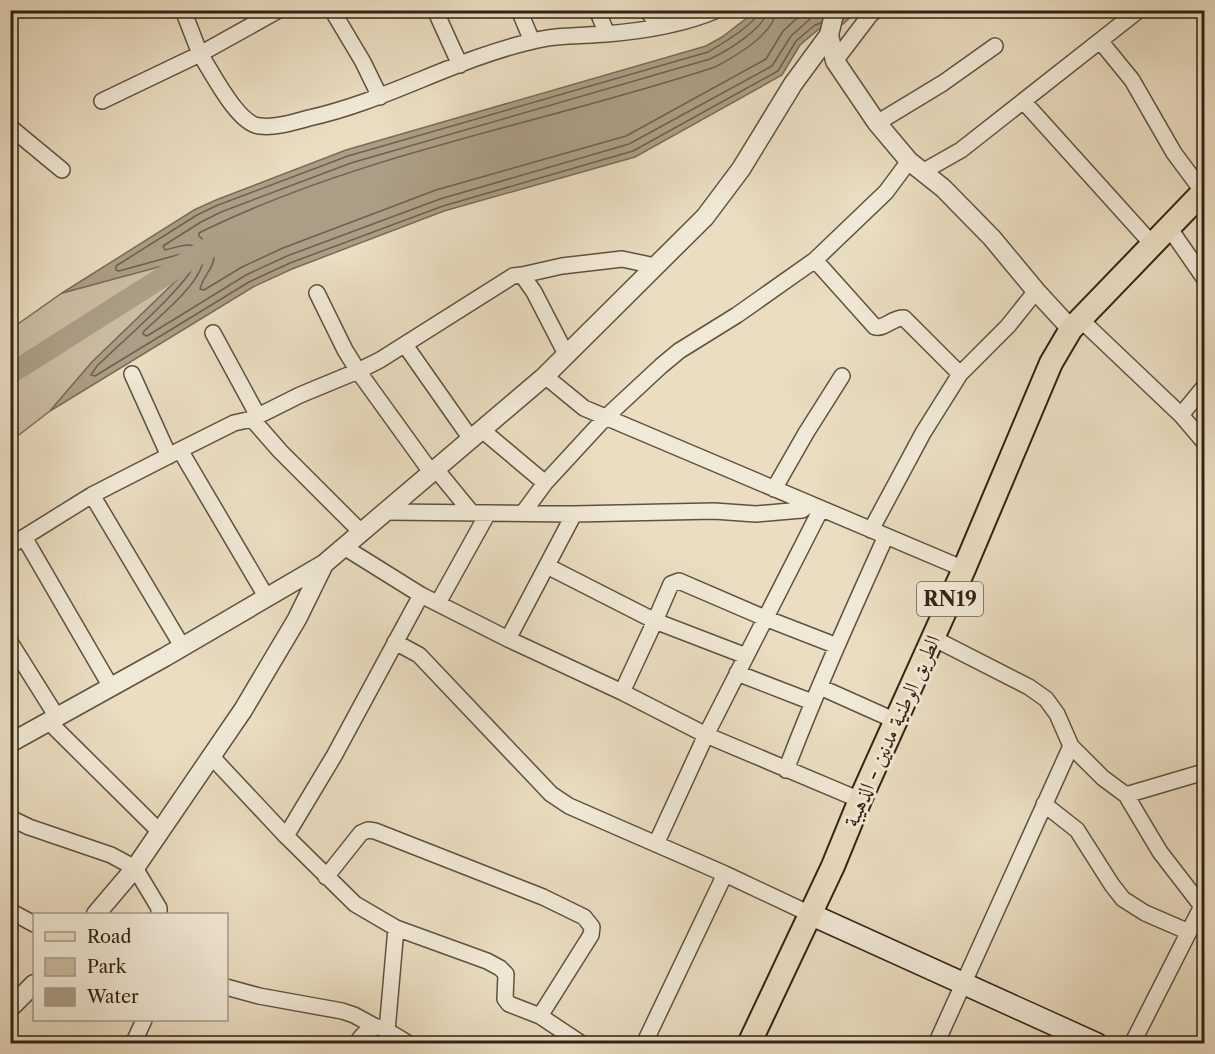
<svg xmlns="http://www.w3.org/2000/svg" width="1215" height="1054" font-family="'Libre Caslon Text',Amiri,serif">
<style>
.green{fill:#cbbda3;stroke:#7e705a;stroke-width:1.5}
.water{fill:#ab9e86;stroke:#7a6d58;stroke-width:1.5}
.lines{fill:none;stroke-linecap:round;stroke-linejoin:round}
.shore{stroke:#6e604c;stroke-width:1.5}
.river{stroke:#ab9e86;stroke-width:21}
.minor-casing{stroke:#5f523e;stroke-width:18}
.tertiary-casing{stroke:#5f523e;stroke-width:21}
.secondary-casing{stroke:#312312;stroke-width:24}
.primary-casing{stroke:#312312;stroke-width:26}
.minor{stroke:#f1e9d7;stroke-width:15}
.tertiary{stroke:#f1e9d7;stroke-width:18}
.secondary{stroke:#f1e9d7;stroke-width:21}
.primary{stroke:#eaddc1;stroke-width:22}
.labels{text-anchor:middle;stroke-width:6;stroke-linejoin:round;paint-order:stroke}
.shield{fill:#f1e9d7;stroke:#6b5e4d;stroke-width:1.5}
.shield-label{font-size:20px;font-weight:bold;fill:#312312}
.street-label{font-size:21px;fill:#312312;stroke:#f1e9d7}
</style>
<rect width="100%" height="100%" fill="#eaddc1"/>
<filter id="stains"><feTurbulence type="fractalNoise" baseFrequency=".00333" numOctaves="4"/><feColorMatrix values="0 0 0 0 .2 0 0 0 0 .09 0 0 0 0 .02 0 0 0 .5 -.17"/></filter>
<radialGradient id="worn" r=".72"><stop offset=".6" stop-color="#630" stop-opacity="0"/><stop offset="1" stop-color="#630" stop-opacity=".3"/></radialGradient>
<path class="green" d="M193 257 178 279 92 362 50 411 11 441V329L62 293Z"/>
<path class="water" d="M756 11H857L843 24 819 29 800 45 782 75 635 157 444 211 292 269 253 287 50 411 92 362 178 279 192 258 62 293 194 210 216 200 346 150 706 46 722 37Z"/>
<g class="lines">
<path class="shore" d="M759 10C758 23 720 45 708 52L348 156 218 205 197 215 116 266V270L119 271 188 252 194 254 197 259C193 281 117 346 97 366L91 375 95 376 249 282 290 263 443 206 633 151 778 71 796 41 815 25 821 23
M767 10C766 28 725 52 710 59L351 163 221 212 201 222 163 246 165 250C179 247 193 239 203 253 209 277 160 316 144 331L143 334 147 336 246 275 287 256 440 199 629 144 772 66 791 36 811 18 823 14
M776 10C775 34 734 57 715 67 546 123 366 152 205 230L199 233V236C228 261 207 265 200 289L204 290 242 267 283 248 436 190 626 136 766 59 783 31 806 10"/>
<path class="river" d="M10 374 218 242"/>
<defs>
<path id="minor" d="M183 10 200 54 279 10
M332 10 363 62 380 97
M435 10 460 65
M519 10 532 41
M597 10 607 34
M647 10 659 27
M1101 42 1132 80 1174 153 1203 192
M835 61 870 15 876 10
M102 101 200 54C212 72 238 125 260 126 276 128 294 122 309 118 386 101 453 60 529 42 553 35 580 36 606 34 643 31 682 25 717 10
M1024 102 1153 245
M877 123 943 83 995 46
M10 127 62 170
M924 171 961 150 1139 10
M1170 229 1204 278
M815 260 875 327C885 329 893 317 904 318L960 374
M522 275 562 266 622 259 655 266
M317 293 345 350 358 371 431 472
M1080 319 1181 415 1204 442
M213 333 258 416
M405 345 471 439
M132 374 169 456
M545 376 584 408 964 569
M1181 415 1204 387
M252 419 280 451 361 532
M482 430 545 483
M435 468 471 512
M774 489 806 433 842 376
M92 495 182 646
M386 512 574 514 714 511 756 514 802 510 810 504
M523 513 545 483 605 418 661 366 679 351 737 315 815 260 886 192 909 161
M871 530 923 433 960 374 1008 326 1036 291
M24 537 111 687
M10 546 92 495 180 450
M344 547 421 595 508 639 622 692 706 735 860 800
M547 566 655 621 671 584 679 581 765 618 837 646
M267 598 180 450 234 423 252 419 300 395 358 371 380 360 513 276 522 275 534 292 566 354
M438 603 488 513
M933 638 1029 687 1046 699 1057 714 1071 746 1103 778 1126 795 1160 852 1204 909
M508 639 574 514
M10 642 57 717
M395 642 419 655 551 794 569 806 725 874 810 914
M737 673 812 702
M820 687 896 721
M622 692 655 621 746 656
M49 722 159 831
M212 757 286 836 355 904 396 928 487 961 500 968 506 974 505 999 509 1004 540 1016 582 1044
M786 770C816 691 851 614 886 536
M1126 795 1204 772
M1044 804 1077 830 1112 885 1123 899 1145 913 1189 932
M10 818 29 827 111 855 135 868 159 908V914
M286 836 334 756 421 595
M656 844 706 735 821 509
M326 877 361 833 368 830 375 831 543 897 584 917 592 927 591 935 540 1016
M10 911 34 924
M226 987 259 996 342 1011 354 1015 376 1027
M387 1031 396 928
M133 1044 144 1020
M356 1044C363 1034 368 1027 381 1027L409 1044
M644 1044 725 874
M936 1044 1071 746
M1132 1044 1202 906"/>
<path id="tertiary" d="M835 10 829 35 835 61 877 123 909 161 943 188 992 238 1036 291 1071 329
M10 743 165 657 324 564 545 376 705 217 741 169 793 84 829 35
M96 914 135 868 243 710 297 619 324 564
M10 1008 34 984"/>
<path id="secondary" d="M810 914 1097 1044"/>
<path id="primary" d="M749 1044 833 866 860 800 964 569 1051 363 1071 329 1204 191"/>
</defs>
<use href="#minor" class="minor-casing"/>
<use href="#tertiary" class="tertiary-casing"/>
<use href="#secondary" class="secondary-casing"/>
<use href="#primary" class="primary-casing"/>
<use href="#minor" class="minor"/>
<use href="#tertiary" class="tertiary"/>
<use href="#secondary" class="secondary"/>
<use href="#primary" class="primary"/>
</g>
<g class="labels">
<rect class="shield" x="917" y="582" width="66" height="34" rx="4.5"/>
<g class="shield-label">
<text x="950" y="606">RN19</text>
</g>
<g class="street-label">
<text transform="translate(892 731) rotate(-66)" y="7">الطريق الوطنية مدنين - الذهيبة</text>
</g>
</g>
<rect width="1215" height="1054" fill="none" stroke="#eaddc1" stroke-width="36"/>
<rect x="12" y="12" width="1191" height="1030" fill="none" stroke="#312312" stroke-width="3"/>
<rect x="18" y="18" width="1179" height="1018" fill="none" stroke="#312312" stroke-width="1.5"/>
<rect x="33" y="913" width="195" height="108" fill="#f1e9d7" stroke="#a49a88" stroke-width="1.5"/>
<rect x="45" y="932" width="30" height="9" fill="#eaddc1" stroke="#a49a88" stroke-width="1.5"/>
<text x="87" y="943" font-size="18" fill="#312312">Road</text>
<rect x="45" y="958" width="30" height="18" fill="#cbbda3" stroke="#a49a88" stroke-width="1.5"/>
<text x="87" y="973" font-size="18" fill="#312312">Park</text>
<rect x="45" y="988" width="30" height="18" fill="#ab9e86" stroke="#a49a88" stroke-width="1.5"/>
<text x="87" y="1003" font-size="18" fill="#312312">Water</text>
<rect width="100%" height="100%" filter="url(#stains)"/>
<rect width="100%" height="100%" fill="url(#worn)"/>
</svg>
